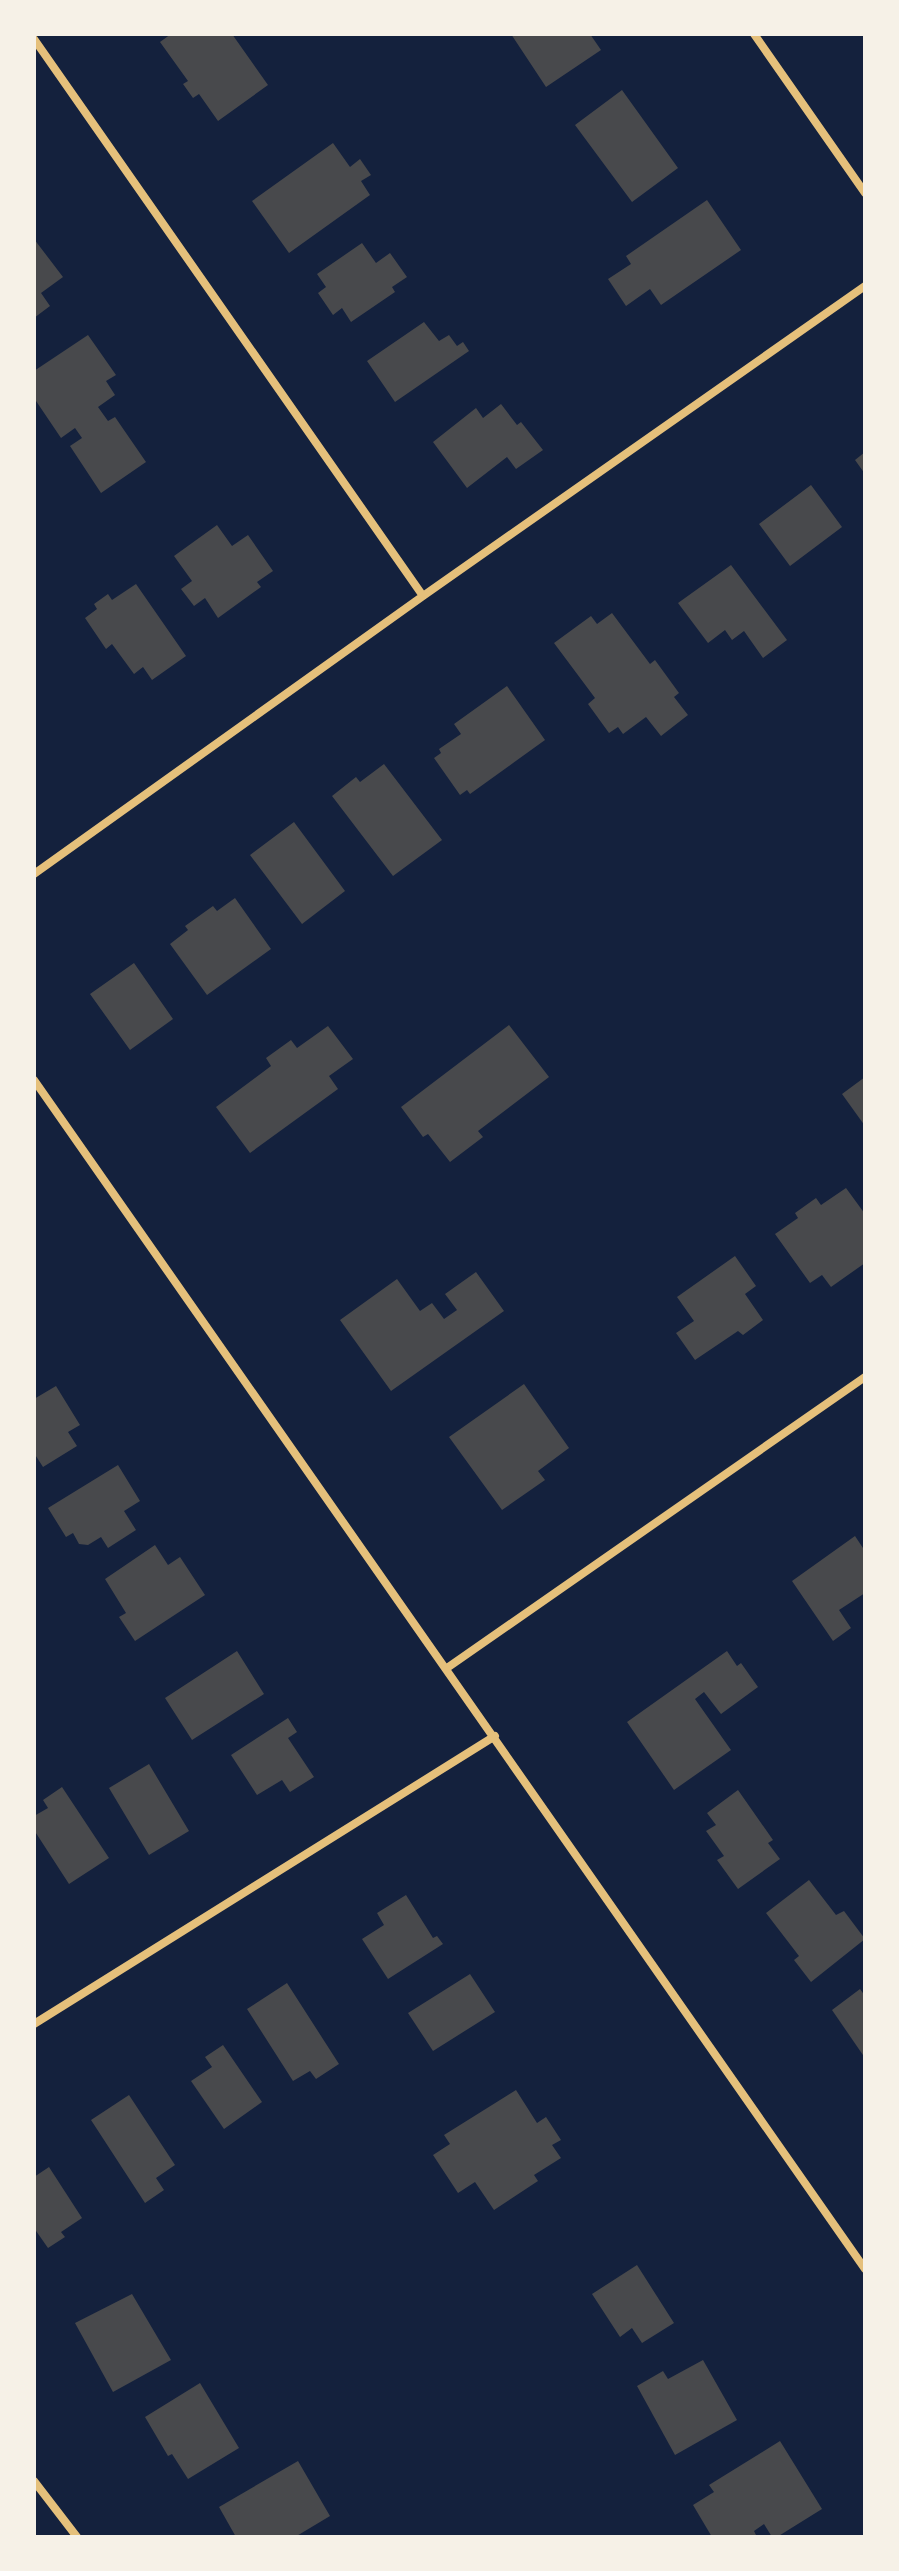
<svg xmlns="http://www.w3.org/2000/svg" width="899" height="2571" font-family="Overpass,sans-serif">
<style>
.building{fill:#48494c}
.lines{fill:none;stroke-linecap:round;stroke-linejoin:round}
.minor{stroke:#e5c07b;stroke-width:8}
</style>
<rect width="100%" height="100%" fill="#14213d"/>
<path class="building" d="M171 34H232L268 85 218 121 199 94 193 98 183 84 188 81 160 42Z
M511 34H590L601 50 546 87Z
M622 90 678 168 632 202 575 125Z
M333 143 350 167 360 159 371 175 361 181 370 195 289 253 252 201Z
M707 200 741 250 661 305 650 289 626 306 608 279 631 264 626 256Z
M34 239 63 277 41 293 50 306 34 318Z
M362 243 376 263 390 253 407 277 392 287 395 292 351 322 342 308 333 315 318 293 326 287 317 274Z
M424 322 439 341 449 335 457 346 463 342 469 351 395 402 367 361Z
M88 335 116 375 106 381 115 395 98 407 108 421 115 417 146 462 101 493 70 446 82 438 75 428 61 438 34 398V371Z
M501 404 517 425 521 422 543 450 516 469 507 457 467 488 433 442 476 408 483 418Z
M865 452V474L855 460Z
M811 485 842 527 790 566 759 524Z
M217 525 232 546 248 535 273 571 257 582 261 587 218 618 205 598 194 606 181 589 192 581 174 556Z
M731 565 787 640 763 658 744 631 732 640 725 630 708 643 678 603Z
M136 584 186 656 152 680 143 667 134 674 112 644 106 649 85 618 97 609 94 604 108 594 112 600Z
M612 613 650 664 655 660 679 693 674 697 688 715 661 736 646 717 623 734 618 727 609 733 588 704 595 698 554 643 591 616 597 624Z
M507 686 545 740 470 794 467 790 460 795 434 758 441 753 439 749 461 734 454 724Z
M384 764 442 840 393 876 332 796 356 777 360 782Z
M294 822 345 891 302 924 250 855Z
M235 898 271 949 207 995 170 944 188 930 185 926 213 906 217 911Z
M134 963 173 1019 130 1050 90 994Z
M509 1025 549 1077 478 1131 483 1137 450 1162 428 1134 423 1137 401 1107Z
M328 1026 353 1059 329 1076 338 1089 250 1153 216 1107 271 1066 266 1058 291 1040 297 1048Z
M865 1077V1126L842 1094Z
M846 1188 865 1214V1263L831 1287 822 1275 810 1283 775 1234 798 1218 795 1213 816 1198 821 1205Z
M735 1256 756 1286 745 1294 763 1320 743 1335 738 1331 695 1360 676 1333 694 1321 677 1297Z
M476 1272 504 1311 391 1391 340 1320 397 1279 420 1311 432 1303 444 1319 457 1310 445 1294Z
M524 1384 569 1448 538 1471 545 1480 502 1510 449 1437Z
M56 1386 80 1425 68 1432 77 1446 43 1467 34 1453V1399Z
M118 1465 140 1501 124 1511 136 1530 108 1548 101 1537 88 1545 79 1544 73 1533 66 1537 48 1508Z
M855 1536 865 1551V1593L839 1610 851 1628 833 1641 792 1581Z
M155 1545 168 1565 180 1557 205 1595 135 1641 119 1617 126 1613 105 1579Z
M237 1651 264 1694 192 1740 165 1698Z
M727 1651 737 1666 741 1663 758 1687 721 1714 704 1692 695 1699 731 1750 674 1790 627 1722Z
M288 1718 297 1732 288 1738 314 1777 290 1792 282 1780 257 1795 231 1755Z
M149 1764 189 1831 149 1855 109 1788Z
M62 1787 109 1858 69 1884 34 1830V1816L48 1808 43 1800Z
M738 1790 773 1840 768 1843 780 1859 738 1889 717 1860 724 1856 706 1831 716 1825 707 1813Z
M809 1880 836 1915 844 1911 865 1939 811 1982 794 1960 799 1956 766 1913Z
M406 1895 433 1938 437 1936 443 1944 388 1979 362 1939 384 1925 377 1913Z
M470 1974 495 2012 433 2051 408 2013Z
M287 1983 339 2064 316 2079 310 2071 293 2081 247 2009Z
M860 1989 865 1996V2058L832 2010Z
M223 2045 262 2102 224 2129 191 2081 212 2067 205 2057Z
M516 2090 537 2123 546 2117 561 2140 552 2145 561 2158 534 2175 538 2181 494 2210 475 2182 458 2193 433 2155 450 2144 444 2135Z
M129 2095 175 2165 156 2178 164 2190 145 2203 91 2120Z
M49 2167 82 2218 61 2232 65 2237 48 2248 34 2228V2177Z
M637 2265 674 2323 642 2343 632 2328 620 2337 592 2294Z
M132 2294 171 2360 113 2392 75 2323Z
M703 2360 737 2420 675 2455 637 2386 663 2371 668 2379Z
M200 2383 239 2448 188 2479 172 2454 168 2456 145 2417Z
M780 2441 822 2509 777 2537H772L764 2524 754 2531 757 2537H712L693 2505 714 2492 709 2485Z
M298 2461 330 2516 295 2537H236L219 2507Z"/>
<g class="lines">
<path class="minor" d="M754 34 865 193
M34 39 423 596
M34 874 423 596 865 286
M34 1080 865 2269
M447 1668 865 1377
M34 2024 495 1736
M34 2481 77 2537"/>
</g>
<rect width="899" height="2571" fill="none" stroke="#f6f1e7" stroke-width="72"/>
</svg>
